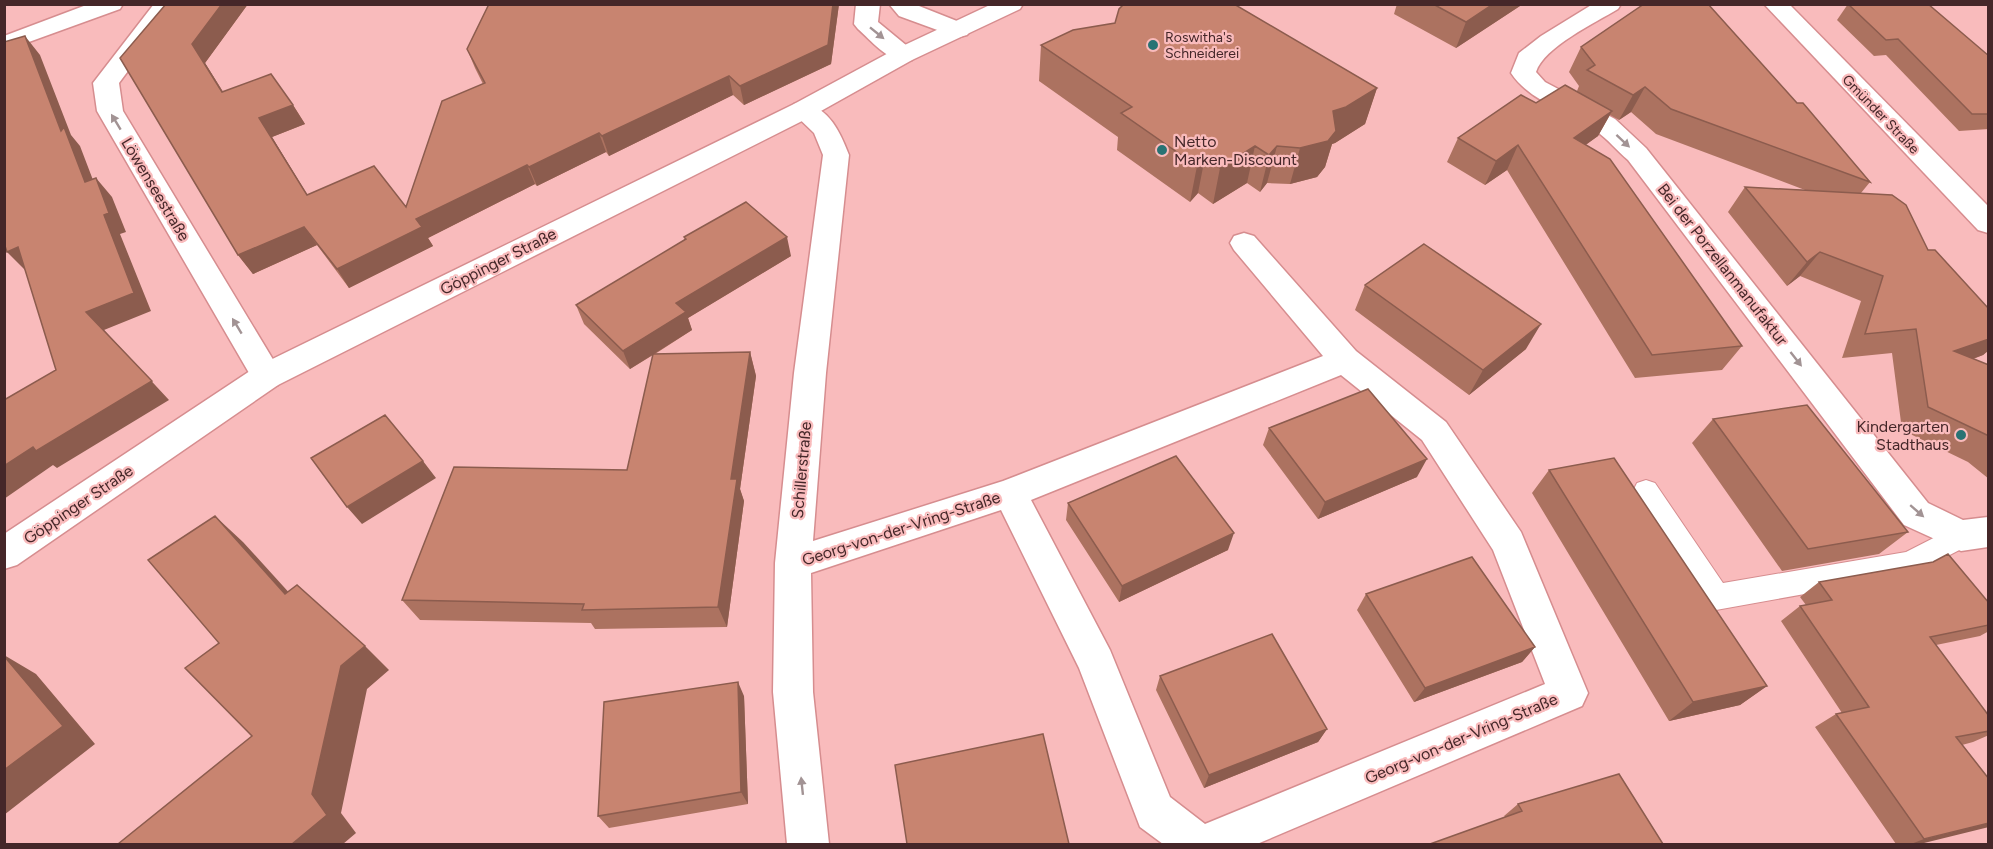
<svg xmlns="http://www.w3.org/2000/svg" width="1993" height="849" font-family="Figtree,sans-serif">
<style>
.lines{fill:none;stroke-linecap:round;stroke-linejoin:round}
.service-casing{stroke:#d68d8f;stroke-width:2}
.minor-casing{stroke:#d68d8f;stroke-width:3}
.tertiary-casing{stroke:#d68d8f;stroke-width:3}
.secondary-casing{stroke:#d68d8f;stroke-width:3}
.service{fill:#fff;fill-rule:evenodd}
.minor{fill:#fff;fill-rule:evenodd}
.tertiary{fill:#fff;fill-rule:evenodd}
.secondary{fill:#fff;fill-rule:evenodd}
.wall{fill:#ac7260}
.shaded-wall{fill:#8c5c4e}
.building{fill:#c88470;stroke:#8c5c4e;stroke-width:1.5}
.oneway{fill:#a29394}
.poi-dot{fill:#287374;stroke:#f9bbbc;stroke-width:2}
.labels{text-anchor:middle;stroke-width:4.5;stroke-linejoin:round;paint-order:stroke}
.far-poi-label{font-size:14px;fill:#452729;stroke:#f9bbbc;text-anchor:start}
.far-street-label{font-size:14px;fill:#452729;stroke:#f9bbbc}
.poi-label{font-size:16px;fill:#452729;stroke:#f9bbbc;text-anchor:start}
.street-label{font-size:16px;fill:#452729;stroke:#f9bbbc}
</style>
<rect width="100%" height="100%" fill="#f9bbbc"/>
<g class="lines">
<defs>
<path id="service" d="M1646 480 1655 483 1723 583 1906 552 1961 524 1971 528 1975 536 1971 544 1911 575 1716 610 1706 606 1637 499 1633 491 1637 483Z"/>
<path id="minor" d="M89 4H123L120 9 4 51V36Z
M154 4H178L119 83 123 111 283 376 278 385 267 388 256 385 97 111 93 83Z
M856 4H880L878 22 912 50 915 55 912 60C890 65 873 42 858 29L854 24Z
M889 4H914L967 25 971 30 967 35 959 37 951 35 899 16Z
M1593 4H1621L1618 9C1595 23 1544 47 1536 72L1545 82 1615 119 1646 148 1928 503 1963 520 1988 517V547L1961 551 1904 525 1628 160C1617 151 1608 139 1596 131 1568 110 1531 103 1511 73L1519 53 1541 36Z
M803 102C830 109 840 132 849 155L826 373 813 541 1003 481 1323 356 1234 250 1230 243 1234 236 1244 233 1254 236 1356 351 1446 422 1521 532 1588 693 1582 706 1257 844H1163L1140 827 1079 668 1001 510 811 573 813 692 829 844H787L773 692 775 563 794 373 823 155 814 133 790 110 794 104ZM1341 375 1422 440 1493 550 1545 684 1205 824 1170 797 1110 650 1031 500Z"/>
<path id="tertiary" d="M1764 4H1789L1988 206V233L1978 230Z"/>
<path id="secondary" d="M992 4H1023L1020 9 912 60 812 116 278 385 17 565 4 569V534L256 367 794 104 894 50Z"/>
</defs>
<use href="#service" class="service-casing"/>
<use href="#minor" class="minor-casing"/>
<use href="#tertiary" class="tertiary-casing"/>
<use href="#secondary" class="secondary-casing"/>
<use href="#service" class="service"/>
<use href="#minor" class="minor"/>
<use href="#tertiary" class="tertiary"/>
<use href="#secondary" class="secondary"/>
</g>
<path class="wall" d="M166 4H248L205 63 223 92 293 105 305 124 272 137 307 195 406 207 483 84 475 68 467 49 489 4H839L831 64 744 105 733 95 609 156 606 152 537 186 535 184 428 238 433 246 349 288 317 245 253 274 238 255Z
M1397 4H1523L1456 48 1394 14Z
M1848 4 1989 56V129L1959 131 1886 55 1874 56 1837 20Z
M1041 45 1377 88 1365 124 1335 143 1332 144 1325 167 1317 177 1290 184 1267 183 1260 192 1247 183 1213 204 1198 193 1190 202 1117 150 1118 137 1039 81Z
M1581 47 1870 182 1861 193 1928 250 1989 309V350L1983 355 1973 359 1989 365V479L1968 462 1902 430 1892 353 1842 358 1861 301 1800 276 1787 286 1728 212 1745 187 1805 190 1656 134 1631 112 1619 120 1610 115 1598 136 1585 145 1742 346 1722 370 1635 378 1507 170 1485 185 1447 162 1458 138 1536 103 1577 91 1579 86 1569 72Z
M684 237 791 256 688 318 692 330 655 354 750 352 756 376 740 489 744 501 727 627 595 629 591 623 420 620 402 600 627 470 653 355 630 369 584 324 576 305 685 240Z
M1365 285 1526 349 1469 395 1355 310Z
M1713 419 1908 532 1879 554 1782 571 1692 443Z
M1269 428 1417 477 1318 519 1263 445Z
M1549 470 1767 686 1740 705 1669 721 1532 493Z
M1068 503 1228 550 1119 602 1066 520Z
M1819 582 1989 603V631L1980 636 1936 645 1989 716V735L1973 742 1962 745 1989 779 1920 844H1896L1815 727 1836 714 1842 713 1781 621 1800 606 1806 605 1800 597Z
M1366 594 1535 647 1522 662 1414 702 1357 610Z
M1160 676 1327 729 1318 742 1204 788 1156 690Z
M744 696 748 804 609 828 598 816Z
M1518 804 1663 844 1505 817 1504 816Z"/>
<path class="shaded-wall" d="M222 4H248L205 63 235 111 192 44Z
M833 4H839L831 64 744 105 740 86Z
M1493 4H1523L1456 48 1466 22Z
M25 36 40 55 71 135 80 146 101 201 85 182 61 131Z
M729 76 733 95 609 156 602 136Z
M1645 87 1631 112 1619 120 1633 95Z
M1377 88 1365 124 1335 143 1332 144 1325 167 1317 177 1290 184 1300 148 1333 111Z
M293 105 305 124 272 137 319 214 259 118Z
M1612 111 1598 136 1561 163 1574 138Z
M599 133 606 152 537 186 529 167Z
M1518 145 1507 170 1485 185 1496 161Z
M1255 146 1247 183 1213 204 1220 168Z
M1277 146 1267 183 1260 192 1269 155Z
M1205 157 1198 193 1190 202 1197 166Z
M527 165 535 184 428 238 433 246 349 288 337 269 416 219Z
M96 178 112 197 126 232 120 234 151 311 104 330 169 400 57 468 53 465 4 499V466L33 447 86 312Z
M304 227 317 245 253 274 238 255Z
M787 237 791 256 688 318 692 330 630 369 623 351 676 303Z
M18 247 26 271 7 252Z
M1820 252 1800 276 1787 286 1807 262Z
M1541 324 1526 349 1469 395 1483 370Z
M1989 339V350L1983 355 1929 375 1954 351Z
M750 352 756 376 740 489 744 501 727 627 718 607 731 479Z
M1427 459 1417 477 1318 519 1325 502Z
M423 461 436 478 362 524 347 507Z
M215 516 243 542 312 618 285 594Z
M1234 533 1228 550 1119 602 1122 586Z
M365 646 389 670 367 689 341 813 356 833 343 844H292L312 794 341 666Z
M1535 647 1522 662 1414 702 1425 688Z
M4 655 36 674 95 744 4 815Z
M738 682 744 696 748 804 741 792Z
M1767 686 1740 705 1669 721 1693 702Z
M1327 729 1318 742 1204 788 1209 775Z
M1989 823V827L1920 844H1911L1924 839Z"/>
<path class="building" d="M166 4H222L192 44 222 92 271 74 293 105 259 118 307 195 374 166 406 207 442 101 485 83 467 49 489 4H833L828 45 740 86 729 76 602 136 599 133 529 167 527 165 416 219 422 227 337 269 304 227 238 255 120 58Z
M1124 4H1234L1377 88 1346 107 1333 111 1336 131 1328 141 1300 148 1277 146 1269 155 1255 146 1220 168 1205 157 1197 166 1121 113 1132 107 1041 45 1073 30 1115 23 1119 9Z
M1433 4H1493L1466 22Z
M1644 4H1708L1797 103H1803L1870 182 1671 109 1645 87 1633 95 1587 70 1595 65 1581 47Z
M1848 4H1928L1989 56V114H1972L1898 39 1886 40Z
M25 36 61 131 64 127 85 182 96 178 109 213 104 215 134 293 86 312 152 381 36 451 33 447 4 466V400L56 370 18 247 7 252 4 243V42Z
M1565 85 1612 111 1574 138 1610 159 1742 346 1652 355 1518 145 1496 161 1458 138 1521 95 1536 103Z
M1745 187 1892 195 1906 205 1928 250H1935L1989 309V339L1954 351 1989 365V436L1928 407 1916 329 1865 334 1883 276 1820 252 1807 262Z
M746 202 787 237 676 303 686 312 623 351 576 305 686 239 684 237Z
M1424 244 1541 324 1483 370 1365 285Z
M750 352 731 479H737L718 607 582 610 584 604 402 600 454 467 627 470 653 354Z
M1368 389 1427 459 1325 502 1269 428Z
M1807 405 1908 532 1808 549 1713 419Z
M385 415 423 461 347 507 311 458Z
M1176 456 1234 533 1122 586 1068 503Z
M1614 458 1767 686 1693 702 1549 470Z
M215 516 285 594 297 585 365 646 341 666 312 794 327 815 292 844H118L252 736 185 668 219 643 148 560Z
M1948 554 1989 603V625L1930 637 1989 716V731L1956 737 1989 779V823L1924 839 1836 714 1869 707 1800 606 1832 600 1819 582 1933 562Z
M1472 557 1535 647 1425 688 1366 594Z
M1272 634 1327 729 1209 775 1160 676Z
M4 656 63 726 4 770Z
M738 682 741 792 598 816 604 702Z
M1043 734 1069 844H907L895 765Z
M1619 774 1663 844H1430L1522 811 1518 804Z"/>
<defs><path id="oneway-solid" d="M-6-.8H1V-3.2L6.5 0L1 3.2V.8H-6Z" transform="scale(1.5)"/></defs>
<g class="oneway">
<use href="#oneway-solid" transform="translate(877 33) rotate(39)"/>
<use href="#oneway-solid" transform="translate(116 122) rotate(-121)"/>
<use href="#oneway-solid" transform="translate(1623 141) rotate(43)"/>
<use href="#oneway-solid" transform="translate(237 326) rotate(-121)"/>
<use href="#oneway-solid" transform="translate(1796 359) rotate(52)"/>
<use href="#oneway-solid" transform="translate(1917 511) rotate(41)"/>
<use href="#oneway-solid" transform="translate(802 786) rotate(-96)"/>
</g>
<g class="poi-dot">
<circle cx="1153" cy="45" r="6"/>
<circle cx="1162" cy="150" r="6"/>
<circle cx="1961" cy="435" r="6"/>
</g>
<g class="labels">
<g class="far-poi-label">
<text x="1165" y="42">Roswitha's<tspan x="1165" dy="16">Schneiderei</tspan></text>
</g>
<g class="far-street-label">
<text transform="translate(1881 114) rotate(46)" y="5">Gmünder Straße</text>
</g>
<g class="poi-label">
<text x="1174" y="147">Netto<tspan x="1174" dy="18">Marken-Discount</tspan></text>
<text x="1949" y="432" text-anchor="end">Kindergarten<tspan x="1949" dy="18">Stadthaus</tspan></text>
</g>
<g class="street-label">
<text transform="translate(156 189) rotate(59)" y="6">Löwenseestraße</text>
<text transform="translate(498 261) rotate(-27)" y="6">Göppinger Straße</text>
<text transform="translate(1723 264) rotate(52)" y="6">Bei der Porzellanmanufaktur</text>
<text transform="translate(801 470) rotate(-85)" y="6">Schillerstraße</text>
<text transform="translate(78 504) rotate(-34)" y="6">Göppinger Straße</text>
<text transform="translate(901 528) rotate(-18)" y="6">Georg-von-der-Vring-Straße</text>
<text transform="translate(1461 738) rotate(-23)" y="6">Georg-von-der-Vring-Straße</text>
</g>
</g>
<rect width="1993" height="849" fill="none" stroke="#452729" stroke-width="12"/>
</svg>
